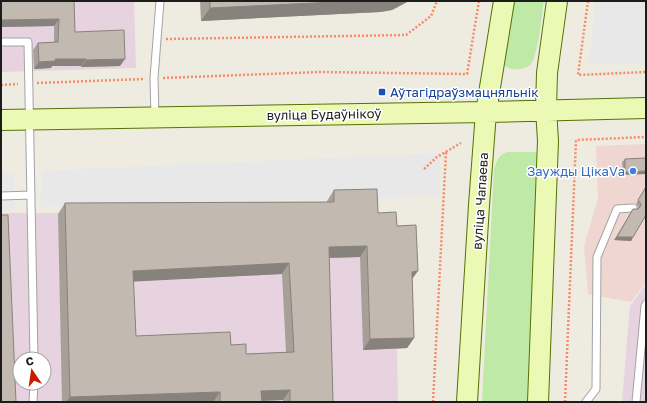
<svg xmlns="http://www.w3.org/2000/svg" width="647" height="403" font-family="'Golos Text',sans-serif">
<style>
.commercial{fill:#efd6d0}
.industrial{fill:#e7d3e0;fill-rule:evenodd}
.grass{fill:#bee9a6}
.parking{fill:#e8e8e8}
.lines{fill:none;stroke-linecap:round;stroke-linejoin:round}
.service-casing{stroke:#a3a3a3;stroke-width:9}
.secondary-casing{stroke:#567105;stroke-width:22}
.path{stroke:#f98a67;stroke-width:2.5;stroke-dasharray:2 2;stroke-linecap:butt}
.service{stroke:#fff;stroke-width:7}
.secondary{stroke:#ecf9b4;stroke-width:20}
.wall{fill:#a7a098;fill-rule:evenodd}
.shaded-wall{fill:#88827c}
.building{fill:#c2bab1;stroke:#88827c;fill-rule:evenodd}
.transit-dot{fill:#1a4fb4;stroke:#fff;stroke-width:1.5}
.shop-dot{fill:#3f7fe0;stroke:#fff;stroke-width:1.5}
.labels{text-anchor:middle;stroke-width:3;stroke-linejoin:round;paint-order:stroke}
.transit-label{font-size:13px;fill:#164399;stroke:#fff;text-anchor:start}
.street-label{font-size:13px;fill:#1c1c1c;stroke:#fff}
.shop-label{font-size:13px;fill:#366cbe;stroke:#fff;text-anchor:end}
</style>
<rect width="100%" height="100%" fill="#eeebe1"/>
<path class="commercial" d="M646 144V282L631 302 588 294 584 246 598 198 596 146Z"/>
<path class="industrial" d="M1 1H134L136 68 1 72Z
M370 200 405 282 407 348 397 349 398 402H1V213H317L328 224 327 201ZM20 359H44V383H20Z
M646 284V402H622L630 306Z"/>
<path class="grass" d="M509 1H544C542 13 538 58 530 65 527 68 523 68 519 69 511 70 508 68 502 64Z
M507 152H536L540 157 534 402H482L494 169C497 160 499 155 507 152Z"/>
<path class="parking" d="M595 1H646V63L588 64 591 49Z
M440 153V196L40 207 42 171Z
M1 172H14L15 209 1 210Z"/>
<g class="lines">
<defs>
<path id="service" d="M1 42H28L34 359
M155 117 154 78 160 1
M1 196 31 195
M33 402 34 383
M586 402 596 389 597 257 617 209 633 208
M636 402 645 306 646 304"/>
<path id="secondary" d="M1 120 486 112 646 108
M467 402 479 205 486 112 504 1
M538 402 548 141 546 109 547 73 557 1"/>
</defs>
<use href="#service" class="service-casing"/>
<use href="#secondary" class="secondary-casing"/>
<path class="path" d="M588 1 578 75 646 72
M166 39 406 35 431 16 437 1
M163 78 320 72 467 74 479 1
M37 83 144 79
M1 85 18 84
M424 169 437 157 461 143
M433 402 446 152
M565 402 576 140 646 137"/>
<use href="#service" class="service"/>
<use href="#secondary" class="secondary"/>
</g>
<path class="wall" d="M74 1 75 32 120 66 81 67V66H52L51 68 34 69 33 50 38 43 54 42V26L1 27Z
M200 1H409L392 10 380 12 201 21Z
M646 158 623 175 622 162 625 159Z
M646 186V215L631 241 614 240 633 209H638V207L636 204Z
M334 190 378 213 397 226 412 279 414 338 407 348 363 350 360 257 329 258 333 402H283V400L262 401V402H62L58 214 65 203 327 202V201ZM282 274 286 352 246 354 231 345 136 336 133 281Z"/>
<path class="shaded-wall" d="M355 1H409L392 10 380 12 201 21 210 8Z
M59 19 54 26 1 27V20Z
M55 59H86L81 66H52L51 68 34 69 39 62Z
M125 59 120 66 81 67 86 60Z
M646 171V174L623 175 625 172Z
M617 237H633L631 241 614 240Z
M367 246 360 257 322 258 329 247Z
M289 263 282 274 126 282 133 271Z
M418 271 410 282 412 272Z
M414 338 407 348 363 350 370 339Z
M290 390 283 400 254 401 261 391Z
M220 392 213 402H66L70 397Z"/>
<path class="building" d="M1 1H74L75 32 124 30 125 59 86 60V59H55L56 61 39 62 38 43 58 42 59 19 1 20Z
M210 1H355L210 8Z
M646 158V171L625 172V159Z
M646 187V215L633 237H617L633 209H638L640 207 641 204 638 200Z
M377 189 378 213 396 212 397 226 416 225 418 271 412 272 414 338 370 339 367 246 329 247 333 402H290V390L261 391 262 402H220V392L70 397 65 203 334 202V190ZM289 263 294 352 246 354V344L231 345 230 332 136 336 133 271Z
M1 215H8L16 402H1Z"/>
<rect class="transit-dot" x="378" y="88" width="8" height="8" rx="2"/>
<circle class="shop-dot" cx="633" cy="171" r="4"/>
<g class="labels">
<g class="transit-label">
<text x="390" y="97">Аўтагідраўзмацняльнік</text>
</g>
<g class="street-label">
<text transform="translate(324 114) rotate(-1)" y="5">вуліца Будаўнікоў</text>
<text transform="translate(480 201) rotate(-86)" y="5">вуліца Чапаева</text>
</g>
<g class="shop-label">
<text x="625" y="176">Заужды ЦікаVа</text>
</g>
</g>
<rect width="647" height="403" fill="none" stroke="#1c1c1c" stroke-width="4"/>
<g transform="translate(32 371) rotate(347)"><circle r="19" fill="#ffffff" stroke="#a4a4a4"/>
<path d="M0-3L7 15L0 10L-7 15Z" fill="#c81c00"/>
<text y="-6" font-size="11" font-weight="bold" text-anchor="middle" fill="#1c1c1c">С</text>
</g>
</svg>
